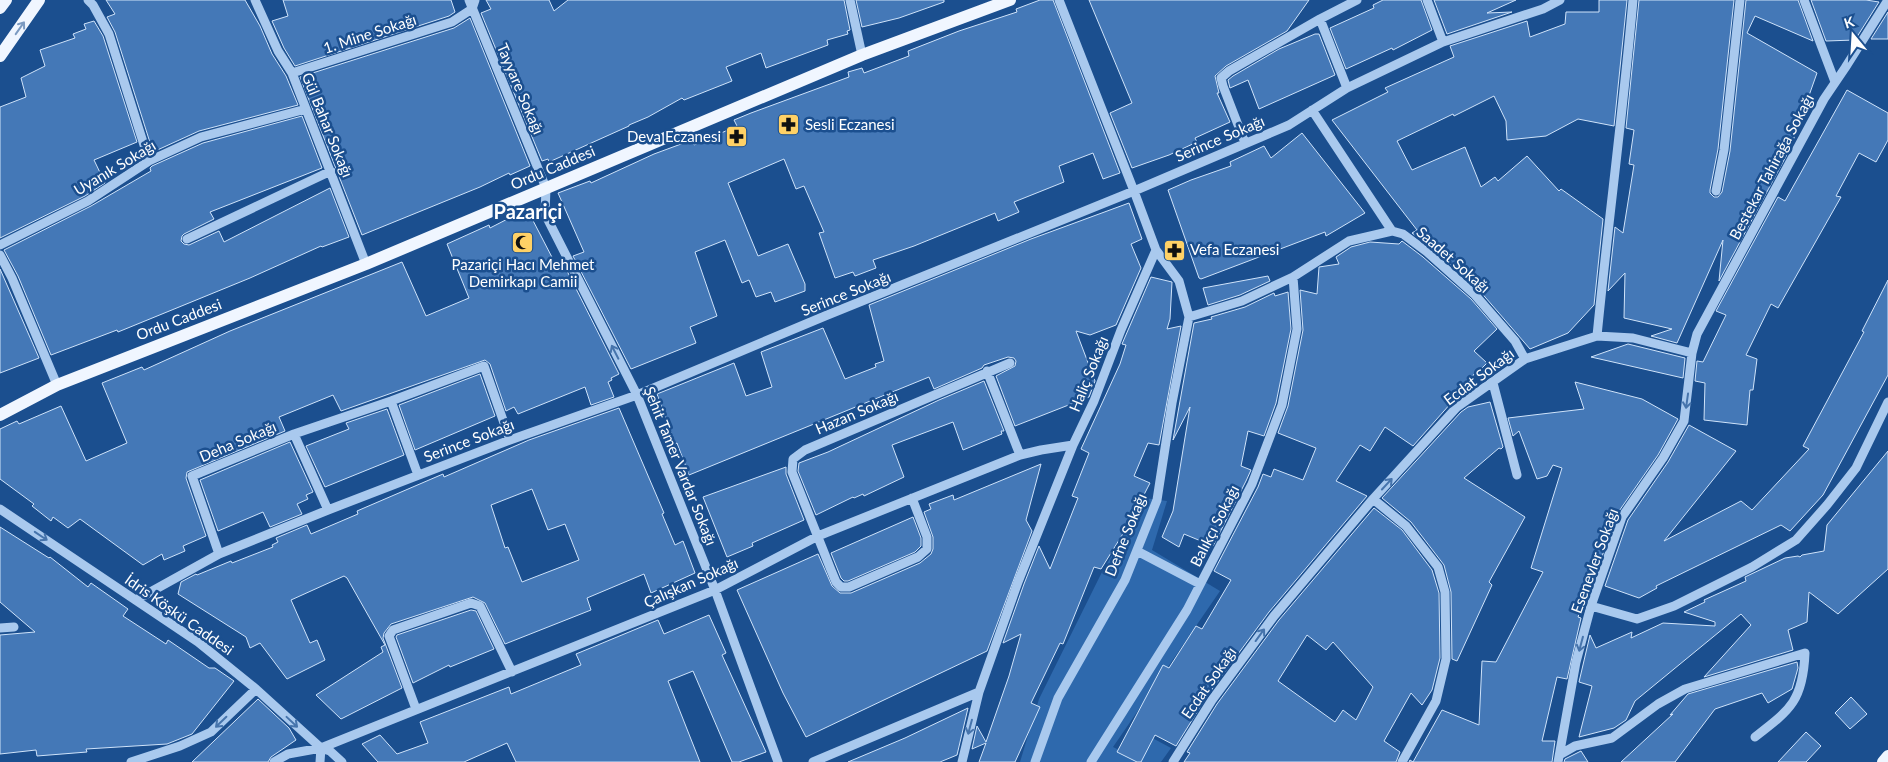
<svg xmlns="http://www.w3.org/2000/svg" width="1888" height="762" font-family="Lato,sans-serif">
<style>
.green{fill:#2e69ad}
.building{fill:#4478b7;stroke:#cfe3fa;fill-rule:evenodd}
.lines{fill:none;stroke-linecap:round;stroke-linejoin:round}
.minor{stroke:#a9c9ee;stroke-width:9}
.major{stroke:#f0f6ff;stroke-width:12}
.oneway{stroke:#7b9ac1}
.oneway2{stroke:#4674ac}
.labels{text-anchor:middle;stroke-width:5;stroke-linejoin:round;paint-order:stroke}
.street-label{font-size:15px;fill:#fff;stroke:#1b4f8f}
.poi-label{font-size:15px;fill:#fff;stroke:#1b4f8f;text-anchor:start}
.district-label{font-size:20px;font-weight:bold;fill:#fff;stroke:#1b4f8f}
</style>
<rect width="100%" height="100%" fill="#1b4f8f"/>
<path class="green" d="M1145 498 1167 501 1152 550 1220 591 1113 747 1131 756 1143 733 1171 748 1161 762H1020L1039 699 1101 574Z"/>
<path class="building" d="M106 0H245L260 26 272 54 286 76 298 105 199 131 153 152 115 32 107 17 115 14Z
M283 0H451L455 12 449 16 295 66 284 48 272 21 288 16Z
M486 0H549L554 11 568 0H844L850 30 847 31 848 34 827 40 828 45 766 68 761 53 726 67 732 81 684 100 682 98 648 117 629 125V126L549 162 548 159 542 161 481 13 491 9Z
M856 0H944V2L899 18 862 27Z
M1040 0H1053L1120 173 1103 179 1093 153 1059 166 1064 182 1014 202 1019 212 998 221 995 213 914 246 873 260 876 268 855 276 853 272 835 278 819 233 824 232 804 186 796 189 784 159 728 183 758 256 788 244 805 284V291L775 302 771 292 756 297 749 280 742 283 725 240 695 252 717 316 690 327 696 343 631 369 573 256 584 252 558 193 590 181 591 183 654 154 692 140 694 145 737 126 734 120 751 113 849 77 848 72 862 68 864 73 909 56 908 51 959 31 1017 12 1016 9Z
M1089 0H1309L1287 31 1226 66 1215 76 1219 93H1217L1230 122 1195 138 1197 142 1169 155 1132 168 1110 113 1132 103Z
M1383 0H1421L1432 30 1393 50 1392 48 1346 69 1330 28 1374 8 1373 5Z
M1434 0H1516L1487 13 1512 12 1447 34Z
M1599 0H1627L1614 126 1578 119 1546 136 1507 140 1506 121 1494 96 1454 116 1453 114 1397 141 1412 170 1465 147 1481 187 1495 177 1498 181 1527 156 1559 191 1561 189 1603 219 1594 305 1568 333 1530 349 1479 290 1431 247 1412 233 1417 230 1332 120 1388 92 1385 88 1454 57 1450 46 1527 21 1530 37 1565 24 1566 12H1599Z
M1639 0H1734L1718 149 1710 190V193L1714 197H1718L1722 192 1730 151 1746 0H1798L1813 41 1755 16 1747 33 1817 73 1790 149 1719 281 1723 240 1677 343 1651 336 1672 329 1624 318 1625 273 1608 291 1615 227 1623 233 1634 165 1629 164 1634 130 1626 128Z
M1811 0H1866L1879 2 1855 40 1826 41Z
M1888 12V39H1871Z
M470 18 530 166 510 175 509 173 480 187 362 235 300 77 454 28Z
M94 21 103 36 137 142 94 160 105 183 85 196 0 238V107L26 97 21 78 45 66 40 50 75 38 73 34 86 29 84 24Z
M1315 34H1319L1335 75 1259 109 1248 80 1230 88 1228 80 1233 76 1279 49Z
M1847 90 1888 113V140L1876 162 1859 153 1836 196 1841 197 1778 308 1771 304 1746 355 1757 359 1753 390H1750L1747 425 1704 420 1705 383 1695 381 1697 361 1703 362 1726 315 1716 311 1778 197 1785 201Z
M302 116 322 168 210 212 214 219 184 234 182 236 181 241 184 244 189 245 219 231 224 242 330 188 349 237 322 247 321 246 250 278 118 332 117 330 51 355 18 276 4 250 91 206 151 171 150 168 152 166 203 143Z
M1302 133 1365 213 1326 236 1325 232 1201 279 1199 278 1168 190 1191 180 1231 166 1230 162 1264 146 1271 158Z
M1129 203 1142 239 1131 244 1141 268 1116 325 1090 335 1076 331 1095 381 1089 397 1015 426 996 376 1015 366 1016 361 1014 358 1008 357 984 365 982 368 934 389 929 377 689 475 677 443 675 444 657 394 734 363 746 396 772 387 761 352 823 328 845 379 876 367 875 364 884 361 869 305 1031 239Z
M527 209 555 263 562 261 619 374 611 378 612 380 608 382 614 397 591 405 585 387 518 414 514 407 506 411 490 364 485 360 341 411 333 395 279 417 285 431 187 472 186 478 206 536 183 546 185 551 164 560 162 554 143 565 80 519 68 528 53 517 51 521 32 506 34 504 0 479V429L17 421 19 424 61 406 86 461 127 443 102 383 142 367 144 370 230 331 402 262 426 316 469 298 447 244 489 225 490 228Z
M1402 241 1423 257 1471 299 1497 329 1474 351 1487 363 1478 372 1473 375 1474 377 1413 446 1385 427 1370 451 1360 445 1336 481 1367 496 1269 612 1207 696 1176 746 1155 735 1141 762H1137L1117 752 1163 665 1169 668 1196 626 1202 629 1231 580 1214 571 1258 487 1263 474 1271 477 1274 469 1303 480 1316 448 1278 433 1288 406 1303 330 1300 290 1317 294 1319 267 1339 264 1336 257 1351 247 1370 242 1399 244Z
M0 269 39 358 0 373Z
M1268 276 1270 281 1240 295 1208 305 1203 288Z
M1151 277 1172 282 1170 319 1167 329 1181 326 1159 445 1148 443 1134 476 1150 483 1129 524 1101 569 1094 567 1063 644 1060 643 1031 703 1040 707 1015 762H979L986 743 972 749 977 726 986 742 1009 676 1021 634 1003 643 1024 584 1039 546 1050 569 1078 498 1072 496 1089 453 1081 449 1120 364 1126 345 1122 344Z
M1888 280V375L1823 495 1790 531 1781 525 1656 586 1657 588 1639 598 1605 586 1628 520 1668 462 1689 425 1736 451 1664 541 1741 501 1752 510 1809 449 1803 446 1864 332 1862 331Z
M1288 292 1291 329 1276 403 1264 436 1248 431 1241 466 1251 470 1246 481 1213 546 1184 534 1179 547 1162 537 1173 511 1190 407 1173 440 1194 323 1212 319 1211 317 1245 307 1274 293 1275 296Z
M1628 344 1685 358 1683 378 1591 357Z
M480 374 495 416 415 450 399 405Z
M984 381 1004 431H1001L1002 434 963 450 953 422 892 445 904 477 864 496 863 494 854 498 853 497 816 515 798 471 799 463 828 452 939 400Z
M1575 382 1642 399 1678 419 1658 455 1617 514 1593 582 1590 581 1578 617 1581 618 1567 679 1557 677 1542 741H1555L1552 762H1409L1410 760 1413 762 1442 710 1479 725 1482 661 1496 662 1543 572 1531 568 1562 468 1553 465 1547 476 1537 479 1519 431 1513 436 1508 418 1584 409Z
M1490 402 1503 447 1501 449 1499 448 1464 478 1525 517 1489 582 1492 585 1457 661 1452 659 1451 592 1444 565 1411 522 1382 498 1461 412 1468 407Z
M619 408 664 513 662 514 675 545 683 541 695 573 651 593 644 574 587 598 591 610 505 644 485 603 473 597 391 624 384 633 383 638 402 688 341 719 316 695 383 652 381 647 385 645 347 578 344 576 291 600 310 643 317 640 325 660 287 679 260 643 250 648 246 637 178 594 181 582 196 574 197 575 231 561 232 563 273 547 272 545 278 542 276 538 307 525 311 534 358 514 357 511 443 474 444 477 529 440ZM532 489 548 530 565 524 579 560 522 582 508 547 505 548 491 505Z
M387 409 404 455 325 487 306 446 349 429 346 423Z
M290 442 313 492 306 495 308 499 297 504 302 514 270 527 263 512 218 531 200 480Z
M1888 451V569L1838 614 1809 592 1807 622 1788 630 1793 650 1704 677 1751 625 1741 614 1635 701 1626 720 1614 728 1579 737 1592 686 1579 682 1590 635 1596 648 1632 632 1631 638 1663 623 1715 626V622L1684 612 1705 602 1704 600 1746 581 1745 577 1785 558 1798 556 1800 557 1802 555 1824 551 1827 525Z
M1041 464 1026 520 1032 531 987 651 806 737 783 693 737 590 818 554 832 586 840 593H851L920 563 931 554 933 549V537L924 512 931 509 929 504 953 495 954 500Z
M786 467V474L804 520 752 543 753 546 727 557 703 497Z
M1374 508 1402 530 1432 570 1439 593 1440 658 1432 690 1422 705 1411 693 1384 741 1400 752 1396 762H1184L1190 753 1187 752 1217 704 1279 620ZM1307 635 1326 650 1333 642 1373 687 1356 720 1343 710 1335 722 1278 681Z
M913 517 921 538V546L915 552 848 581H844L841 578 831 553Z
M0 527 49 558 50 557 88 587 91 583 128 609 123 616 166 644 168 640 209 668H215L234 681 192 734 167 744 86 749 87 752 37 756 36 750 0 754V635L35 632 0 602Z
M471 610 476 611 494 649 450 667 449 665 413 683 396 637 397 635Z
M709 615 726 653 722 655 766 752 739 762H732L693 671 668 681 700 762H516L507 743 464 762H378L362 744 380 735 397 754 428 743 420 722 509 687 511 694 581 665 576 654 658 620 664 634Z
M1797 662 1798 668 1792 689 1768 703 1762 693 1715 709 1675 762H1621L1673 714 1670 715 1688 694Z
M1851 697 1867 714 1850 729 1835 713Z
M258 699 289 728 296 740 271 757 268 762H192Z
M968 708 957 755 940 762H848L905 738Z
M1806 732 1821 746 1806 762H1778Z
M1581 751 1588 762H1564L1565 759Z"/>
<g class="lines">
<path class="minor" d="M88 0 93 5 109 34 149 161
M255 0 278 51 292 73 366 264
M469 0 546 188 545 214 637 395 715 590 778 762
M850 0 862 55
M1427 0 1443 42
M1804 0 1835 82
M1320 19 1347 88
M292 73 452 22 472 9 475 0
M1312 110 1392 231 1403 234 1427 252 1475 295 1515 341 1525 359
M1245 143 1223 86 1221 78 1229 71 1320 19 1357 0
M1716 191 1724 150 1740 0
M187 239 331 171
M0 245 88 201 149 161 201 137 306 109
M0 255 12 278 57 385
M1189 317 1242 301 1293 277 1349 241 1392 231
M1597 336 1633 338 1692 353
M987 371 1020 455
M1493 383 1517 475
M391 401 418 475
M294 434 391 401 484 366 510 440
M912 498 927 537V549L918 557 849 587H841L836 582 831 570 792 472 793 459 805 450 1010 363
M1373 499 1406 526 1438 567 1445 592 1446 659 1436 701 1402 762
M0 509 198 642 256 689 321 748 320 762
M1137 551 1200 584
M219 554 192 476 294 434 328 510
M136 600 219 554 328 510 510 440 637 395 825 316 1134 191 1289 125 1347 88 1443 42 1543 9 1560 0
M1591 606 1637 619 1674 606 1752 567 1796 540 1827 505 1856 468 1888 402
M0 628 14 627
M416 709 389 636 393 630 471 603 480 606 512 672
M321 748 330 751 342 762
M1561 754 1575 746 1612 738 1658 704 1685 689 1805 653C1803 701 1790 710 1755 737
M131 762 180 746 211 732 256 689
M274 762 288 754 321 748 715 590 818 536 1020 455 1041 450 1073 445
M813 762 979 692
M962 762 979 692 1018 582 1073 445 1094 401 1121 330 1156 250 1134 191 1059 0
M1035 762 1058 698 1125 580 1157 500 1172 403 1189 317 1179 281 1156 250
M1091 762 1187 610 1252 484 1282 405 1297 329 1293 277
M1173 762 1212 700 1274 616 1373 499 1457 407 1525 359 1597 336C1608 224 1623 112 1633 0
M1558 762 1576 662 1591 606 1622 517 1663 458 1684 421 1692 353 1697 334 1824 99 1845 68 1888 0"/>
<path class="major" d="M0 8 6 0
M0 56 39 0
M0 415 57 385 366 264 862 55 1010 0
M1883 762 1888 756"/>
</g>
<defs><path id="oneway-shaft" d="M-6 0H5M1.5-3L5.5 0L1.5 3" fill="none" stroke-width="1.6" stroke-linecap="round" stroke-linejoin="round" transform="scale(1.25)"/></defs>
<use class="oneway" href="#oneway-shaft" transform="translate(20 28) rotate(-55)"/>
<g class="oneway2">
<use href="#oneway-shaft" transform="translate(615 352) rotate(-117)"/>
<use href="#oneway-shaft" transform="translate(1687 401) rotate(98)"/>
<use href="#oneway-shaft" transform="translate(1387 484) rotate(-47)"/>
<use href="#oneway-shaft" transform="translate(41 536) rotate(34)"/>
<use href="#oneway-shaft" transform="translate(1260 635) rotate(-54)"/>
<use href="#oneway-shaft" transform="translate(1581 644) rotate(105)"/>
<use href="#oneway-shaft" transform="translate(221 722) rotate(136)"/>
<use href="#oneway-shaft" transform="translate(292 722) rotate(43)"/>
<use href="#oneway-shaft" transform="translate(970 727) rotate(105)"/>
</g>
<defs>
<symbol id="pharmacy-square" viewBox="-11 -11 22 22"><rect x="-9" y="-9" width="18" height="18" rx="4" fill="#ffd166" stroke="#1b4f8f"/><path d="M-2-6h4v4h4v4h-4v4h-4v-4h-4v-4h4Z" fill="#111"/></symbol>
<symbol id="mosque-square" viewBox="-11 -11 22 22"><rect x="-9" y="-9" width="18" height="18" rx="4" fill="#ffd166" stroke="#1b4f8f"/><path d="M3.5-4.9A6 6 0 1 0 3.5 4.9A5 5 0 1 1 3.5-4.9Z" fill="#111"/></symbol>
</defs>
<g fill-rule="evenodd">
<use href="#pharmacy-square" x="776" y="112" width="25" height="25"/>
<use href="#pharmacy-square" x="724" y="124" width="25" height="25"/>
<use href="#mosque-square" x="510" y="230" width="25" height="25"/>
<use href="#pharmacy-square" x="1162" y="238" width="25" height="25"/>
</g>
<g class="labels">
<g class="street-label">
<text transform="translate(370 34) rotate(-18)" y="5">1. Mine Sokağı</text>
<text transform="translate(520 89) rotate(67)" y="5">Tayyare Sokağı</text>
<text transform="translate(327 125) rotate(68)" y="5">Gül Bahar Sokağı</text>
<text transform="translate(1220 139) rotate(-23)" y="5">Serince Sokağı</text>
<text transform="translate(1772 167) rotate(-62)" y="5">Bestekar Tahirağa Sokağı</text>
<text transform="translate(115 168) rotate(-31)" y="5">Uyanık Sokağı</text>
<text transform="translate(553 168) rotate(-23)" y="5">Ordu Caddesi</text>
<text transform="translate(1453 260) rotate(41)" y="5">Saadet Sokağı</text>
<text transform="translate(846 294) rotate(-22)" y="5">Serince Sokağı</text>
<text transform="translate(179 320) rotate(-21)" y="5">Ordu Caddesi</text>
<text transform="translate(1089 374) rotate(-68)" y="5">Haliç Sokağı</text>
<text transform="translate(1479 377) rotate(-37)" y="5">Ecdat Sokağı</text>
<text transform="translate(857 413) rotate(-23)" y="5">Hazan Sokağı</text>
<text transform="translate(469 441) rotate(-21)" y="5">Serince Sokağı</text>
<text transform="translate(238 442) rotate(-23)" y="5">Deha Sokağı</text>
<text transform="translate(680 466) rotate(68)" y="5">Şehit Tamer Vardar Sokağı</text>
<text transform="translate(1215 526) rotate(-63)" y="5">Balıkçı Sokağı</text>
<text transform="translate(1126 535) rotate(-68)" y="5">Defne Sokağı</text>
<text transform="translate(1595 561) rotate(-70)" y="5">Esenevler Sokağı</text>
<text transform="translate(691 583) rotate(-24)" y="5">Çalışkan Sokağı</text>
<text transform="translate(179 615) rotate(35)" y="5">İdris Köşkü Caddesi</text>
<text transform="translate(1209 683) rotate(-55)" y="5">Ecdat Sokağı</text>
</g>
<g class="poi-label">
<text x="805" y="130">Sesli Eczanesi</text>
<text x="721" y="142" text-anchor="end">Deva Eczanesi</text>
<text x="1190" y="255">Vefa Eczanesi</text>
<text x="523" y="270" text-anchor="middle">Pazariçi Hacı Mehmet<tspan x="523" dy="17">Demirkapı Camii</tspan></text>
</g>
<g class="district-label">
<text x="528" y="219">Pazariçi</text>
</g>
</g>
<g transform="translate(1853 35) rotate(342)" stroke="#1b4f8f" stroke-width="4" paint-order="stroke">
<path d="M0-4L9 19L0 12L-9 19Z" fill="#ffffff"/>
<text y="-8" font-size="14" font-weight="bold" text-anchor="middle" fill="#ffffff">K</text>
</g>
</svg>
